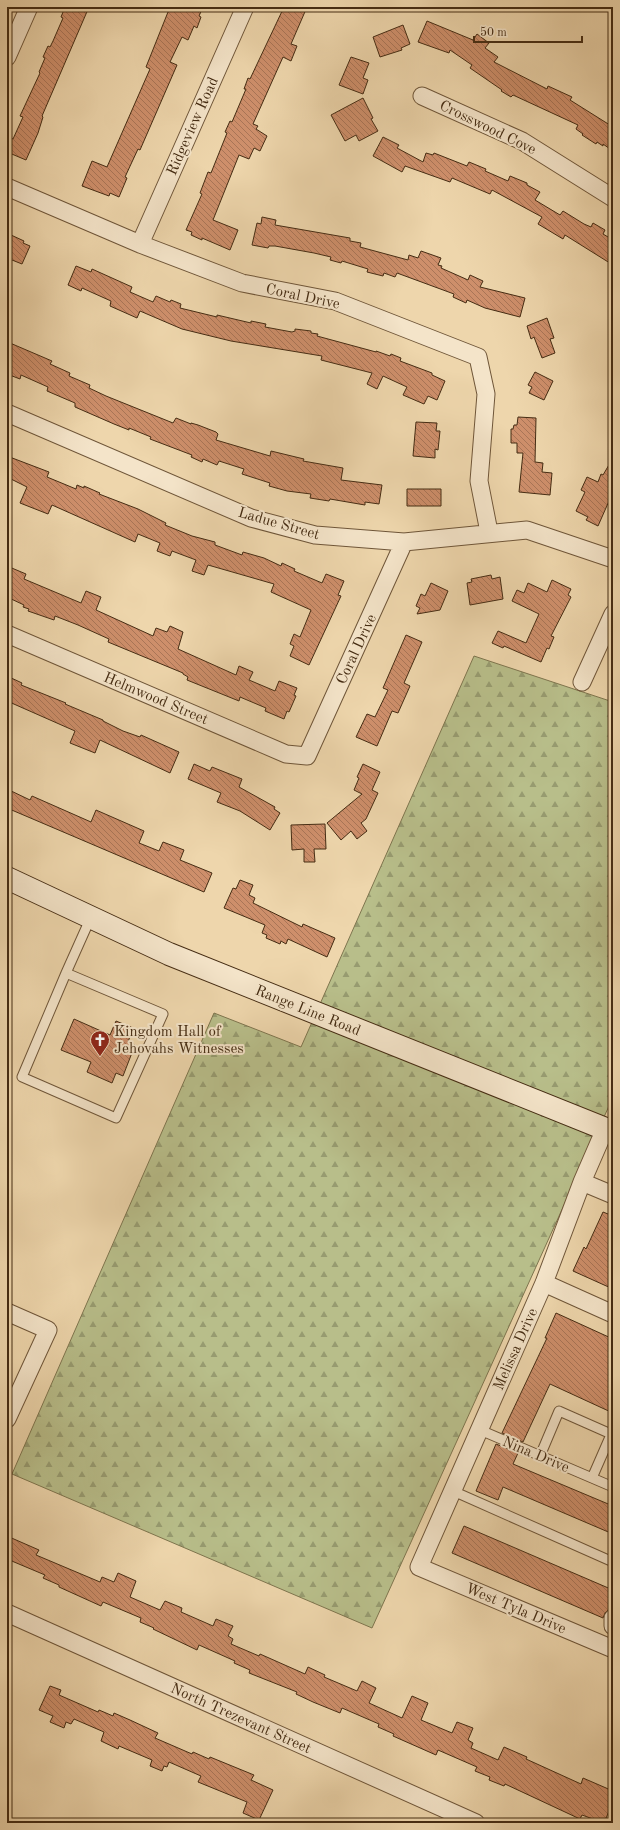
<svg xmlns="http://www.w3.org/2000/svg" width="620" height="1830" font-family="'Old Standard TT',serif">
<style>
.forest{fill:url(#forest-firs);stroke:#7e754e}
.building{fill:url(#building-back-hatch);stroke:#452c13}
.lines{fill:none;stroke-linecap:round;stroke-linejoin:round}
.service-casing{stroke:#6f5639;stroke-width:11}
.minor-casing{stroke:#6f5639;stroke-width:19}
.secondary-casing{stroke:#452c13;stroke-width:24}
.service{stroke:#f4e4c9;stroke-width:9}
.minor{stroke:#f4e4c9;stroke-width:17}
.secondary{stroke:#f4e4c9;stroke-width:22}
.labels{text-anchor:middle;stroke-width:4;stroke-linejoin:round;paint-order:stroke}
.street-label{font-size:15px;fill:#452c13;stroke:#f4e4c9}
.poi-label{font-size:15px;fill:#452c13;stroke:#f4e4c9;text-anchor:start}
</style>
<defs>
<pattern id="forest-firs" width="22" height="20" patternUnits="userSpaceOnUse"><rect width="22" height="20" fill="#b8be8a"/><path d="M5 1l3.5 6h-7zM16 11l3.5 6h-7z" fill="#979b70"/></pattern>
<pattern id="building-back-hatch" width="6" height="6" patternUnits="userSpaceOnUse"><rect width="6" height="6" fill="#ce8f6b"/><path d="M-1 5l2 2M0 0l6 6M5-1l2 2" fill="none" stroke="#a97557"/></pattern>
</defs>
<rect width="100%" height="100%" fill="#eed6ac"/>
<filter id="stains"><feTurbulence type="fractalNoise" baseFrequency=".005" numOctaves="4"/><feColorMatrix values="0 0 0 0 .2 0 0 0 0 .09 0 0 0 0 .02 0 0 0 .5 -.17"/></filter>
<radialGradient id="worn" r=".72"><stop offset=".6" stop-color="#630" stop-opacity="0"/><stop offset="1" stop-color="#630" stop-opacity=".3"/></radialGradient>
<path class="forest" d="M474 656 613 702V1107L609 1106 372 1628 12 1474 214 1013 301 1047Z"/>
<path class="building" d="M65 7H89L42 116 43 117 38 133 26 160 7 152V136L13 139 23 117 20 116 40 73 39 72 45 58 43 57 48 46 50 47 53 41 63 18 61 17Z
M170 7 180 11 181 7H203L199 16 201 17 197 28 194 26 188 40 182 37 170 62 177 65 140 150 138 149 125 177 127 178 119 197 110 193 109 196 82 186 92 161 107 167 150 69 146 67Z
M284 7H307L291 44 297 46 291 61 283 57 253 124 258 126 256 129 267 136 260 151 254 148 249 159 239 155 213 220 238 230 230 250 202 238V240L191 235 192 232 186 230 202 194 200 193 208 172 211 173 227 133 225 132 230 121 232 122 246 89H244L248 78 250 79Z
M427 21 473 40 477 34 489 43 485 48 498 57 494 62 547 89 548 86 572 97 570 100 613 127V151L603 144V146L597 142 596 144 582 135 583 134 576 129 578 125 513 95 511 97 501 91 502 90 470 68 472 65 450 50 449 53 418 42Z
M403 25 410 44 401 48 402 50 380 57 373 37Z
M351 57 369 63 363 78 368 80 363 94 339 85Z
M363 98 373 118 371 119 378 131 359 141 356 135 345 141 331 115Z
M383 137 399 145 397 148 423 162 426 153 433 155 434 153 467 166 469 162 486 169 485 171 508 181 510 176 527 183V185L540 192 535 200 560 215 563 211 584 224 591 227 593 223 605 230 603 234 613 240V265L565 235 563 239 538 224 542 217 492 190 490 194 452 178 450 182 405 166 402 172 373 156Z
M262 217 276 220 275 225 350 238V241L361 243 360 247 408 260 409 255 418 258 421 251 441 258 438 265 442 266 441 268 468 280 470 275 483 281 480 287 525 298 520 317 485 308 467 300 466 303 453 297 454 294 397 273 395 277 384 273 383 276 367 272 368 269 342 261 341 263 330 260 331 257 314 253 275 246H269L268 248 252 245 257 223 261 224Z
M11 235 24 241 23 243 30 246 22 264 7 258V236L10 238Z
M76 266 91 272 92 269 132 287 130 292 153 302 156 296 170 302 171 300 181 304 180 308 217 317V315L251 323V321L266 324 265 327 292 332 295 331V329L311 331V333L318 334 317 336 376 352V351L390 356 391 354 401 358 400 361 432 373V375L445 381 437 400 428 396 424 404 403 395 407 387 383 376 377 389 367 384 372 373 321 360 322 356 231 341 182 329 140 311 137 318 110 306 111 301 82 288 81 291 68 285Z
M547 318 554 338 550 339 555 353 542 358 534 337 531 339 527 326Z
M10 343 52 361 50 364 70 373 69 376 90 385 89 388 106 396 173 423 176 418 191 424V423L198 425 216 432 218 434 216 440 270 456 271 451 304 459 303 461 343 468 341 480 382 485 379 504 365 502V505L330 499 329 501 310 498 311 494 287 491 269 486 270 483 242 474 244 469 219 461 217 465 203 459 202 462 191 457 192 455 150 439 151 437 129 428V430L114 424 75 407V403L47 391 48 387 21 375 20 379 7 374V350Z
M535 372 553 381 544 400 529 393 532 387 528 385Z
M518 417 536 418 535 462 543 463 542 472 552 473 550 495 519 492 523 453H517V443H511V429H513L514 425H517Z
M416 422 437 423 436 431H440L438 450 435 449V458L413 456Z
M7 456 49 472 47 477 76 489 77 485 84 488V486L100 493 99 494 138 509 166 523 165 525 192 536 215 542V545L242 555 243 552 264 558 281 566 282 563 295 569 294 571 322 583 326 574 344 581 338 595 341 596 309 665 290 656 294 646 290 644 294 634 300 637 311 610 271 592 274 584 208 565 204 575 192 571 196 560 172 551 170 556 157 551 160 543 138 534 135 542 52 505 48 514 20 503 27 487 7 477Z
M613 458V492L598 526 586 520 588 517 576 511 585 492 581 490 587 477 598 482 601 474 603 475Z
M407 489H441V506H407Z
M7 566 26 574 24 579 81 603 86 591 101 597 96 610 153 636 156 628 167 632 170 626 183 632 178 649 236 675 239 666 253 672 249 680 275 691 279 681 297 688 294 695 296 696 289 712 287 711 284 719 265 711 266 708 240 697 239 701 187 680 188 677 183 674V673L108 642 109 639 78 625 55 616 54 620 28 611 29 609 23 607 24 605 7 597Z
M491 575 492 579 500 577 503 599 470 605 467 583 472 582 471 579Z
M552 580 571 589 568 595 571 597 551 636 554 637 549 649 547 648 541 662 504 646 503 648 492 643 498 631 526 643 539 614 512 601 517 590 524 593 528 583 547 592Z
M431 583 448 591 440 610 417 614 420 608 416 606 421 594 425 596Z
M406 635 422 642 404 683 410 686 398 713 392 711 377 746 356 737 367 714 375 717 388 690 383 688Z
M7 676 22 683 21 685 66 703 65 704 103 720V721L123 731 140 737 141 735 179 752 170 773 100 740 95 753 70 743 75 731 7 701Z
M194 764 210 771 212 767 242 779 239 787 275 807 274 809 280 813 270 830 240 811 217 802 221 793 188 779Z
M363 764 380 772 372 790 378 793 366 819 361 823 367 831 357 839 351 831 341 840 327 823 362 794 354 790 359 778 357 777Z
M7 789 30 800 32 796 91 822 96 810 144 831 139 843 159 851 163 842 184 850 180 860 212 873 204 892 7 808Z
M325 824 326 849H314L315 862H304V849L292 850 291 825Z
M240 880 253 885 249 895 255 898 253 903 302 927 303 924 335 938 327 957 288 939 286 944 281 941 280 944 266 938 267 935 262 933 265 925 224 908 233 888 236 889Z
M74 1019 110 1035 116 1021 133 1028 128 1042 135 1045 123 1076 116 1073 112 1083 87 1072 91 1062 61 1050Z
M603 1212 613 1216V1289L573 1271 584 1247 586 1249Z
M556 1313 613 1339V1413L550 1384 523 1442 502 1433 547 1338H545Z
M496 1444 518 1453 513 1464 613 1506V1534L503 1487 498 1500 476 1491Z
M464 1526 613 1590V1600L609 1609 605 1613 603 1618 452 1553Z
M7 1536 39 1550 36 1555 100 1582 102 1577 114 1582 118 1573 136 1581 130 1597 160 1610 165 1601 182 1608 181 1612 213 1626 216 1619 233 1626 228 1636 233 1639 231 1644 259 1656 260 1654 305 1674 308 1667 325 1675 324 1677 357 1691 362 1681 376 1688 369 1703 402 1718 412 1696 428 1703 421 1720 452 1733 457 1722 473 1728 468 1740 473 1743 471 1748 498 1760 504 1747 527 1757 526 1759 581 1784 583 1778 613 1791 609 1803 612 1804 604 1823 582 1815 580 1819 505 1784 504 1786 489 1780 490 1777 475 1771 477 1767 438 1750 436 1755 393 1736 394 1734 378 1727 379 1724 342 1708 340 1713 313 1702 296 1694 297 1692 249 1673 250 1670 234 1663 235 1661 199 1645 197 1650 153 1629 154 1628 140 1622 141 1618 103 1602 101 1606 59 1587V1585L43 1578 45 1575 7 1559Z
M50 1686 61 1690 59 1695 98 1712 99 1710 113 1716 114 1713 130 1720 158 1733 155 1738 192 1754 193 1752 209 1759 210 1757 254 1775 251 1780 273 1790 259 1820 243 1813 247 1802 198 1782 201 1776 169 1762 167 1767 164 1766 162 1771 150 1766 152 1760 119 1746 118 1749 101 1741 104 1732 74 1719 71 1724 66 1722 64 1728 50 1722 53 1716 39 1710Z"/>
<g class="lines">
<defs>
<path id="service" d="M66 973 163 1014 116 1118 22 1077 66 973 91 917
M480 1430 613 1487
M540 1456 559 1411 611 1434
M592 1478 613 1430
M453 1491 613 1562"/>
<path id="minor" d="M7 57 29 7
M422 96 522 141 613 198
M7 187 140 244 242 283 335 301 478 357 486 394 479 481 489 532
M140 244 245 7
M7 413 251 518 315 535 404 542 527 530 613 559
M7 634 286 754 307 756 404 542
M582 682 613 614
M605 1129 582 1182 544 1283 419 1567 613 1649
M582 1182 613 1195
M544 1283 613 1314
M7 1312 48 1330 7 1419
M7 1613 476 1823
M613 1618V1626"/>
<path id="secondary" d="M7 878 169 954 613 1132"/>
</defs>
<use href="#service" class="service-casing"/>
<use href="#minor" class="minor-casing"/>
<use href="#secondary" class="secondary-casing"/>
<use href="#service" class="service"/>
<use href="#minor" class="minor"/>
<use href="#secondary" class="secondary"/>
</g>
<defs>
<symbol id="church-pin" viewBox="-11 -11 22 30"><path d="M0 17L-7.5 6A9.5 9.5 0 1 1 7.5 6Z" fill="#8f2418" stroke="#f4e4c9"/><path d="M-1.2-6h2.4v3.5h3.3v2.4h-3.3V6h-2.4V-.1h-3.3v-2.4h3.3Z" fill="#fff"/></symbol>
</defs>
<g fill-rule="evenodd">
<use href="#church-pin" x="89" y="1029" width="22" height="30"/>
</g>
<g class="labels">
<g class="street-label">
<text transform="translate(192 126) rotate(-66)" y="5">Ridgeview Road</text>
<text transform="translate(488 127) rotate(26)" y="5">Crosswood Cove</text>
<text transform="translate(303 296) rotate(12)" y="5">Coral Drive</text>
<text transform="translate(279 523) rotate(16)" y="5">Ladue Street</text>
<text transform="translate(356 649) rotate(-65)" y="5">Coral Drive</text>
<text transform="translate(156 698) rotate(23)" y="5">Helmwood Street</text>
<text transform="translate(308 1010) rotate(22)" y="5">Range Line Road</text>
<text transform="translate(515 1349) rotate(-66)" y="5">Melissa Drive</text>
<text transform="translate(536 1454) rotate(23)" y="5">Nina Drive</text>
<text transform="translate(516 1608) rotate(23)" y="5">West Tyla Drive</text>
<text transform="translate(241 1718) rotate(24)" y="5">North Trezevant Street</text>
</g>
<g class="poi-label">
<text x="114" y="1036">Kingdom Hall of<tspan x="114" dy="17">Jehovahs Witnesses</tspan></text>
</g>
</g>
<rect width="620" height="1830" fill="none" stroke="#eed6ac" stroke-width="24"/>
<rect x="8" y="8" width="604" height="1814" fill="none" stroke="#452c13" stroke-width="2"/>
<rect x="12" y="12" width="596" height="1806" fill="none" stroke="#452c13"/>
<path d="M474 36v6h108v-6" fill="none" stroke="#452c13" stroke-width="2"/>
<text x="480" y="36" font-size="12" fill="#452c13" stroke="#f4e4c9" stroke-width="3" paint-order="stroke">50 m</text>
<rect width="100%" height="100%" filter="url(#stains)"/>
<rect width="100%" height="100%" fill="url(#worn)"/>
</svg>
